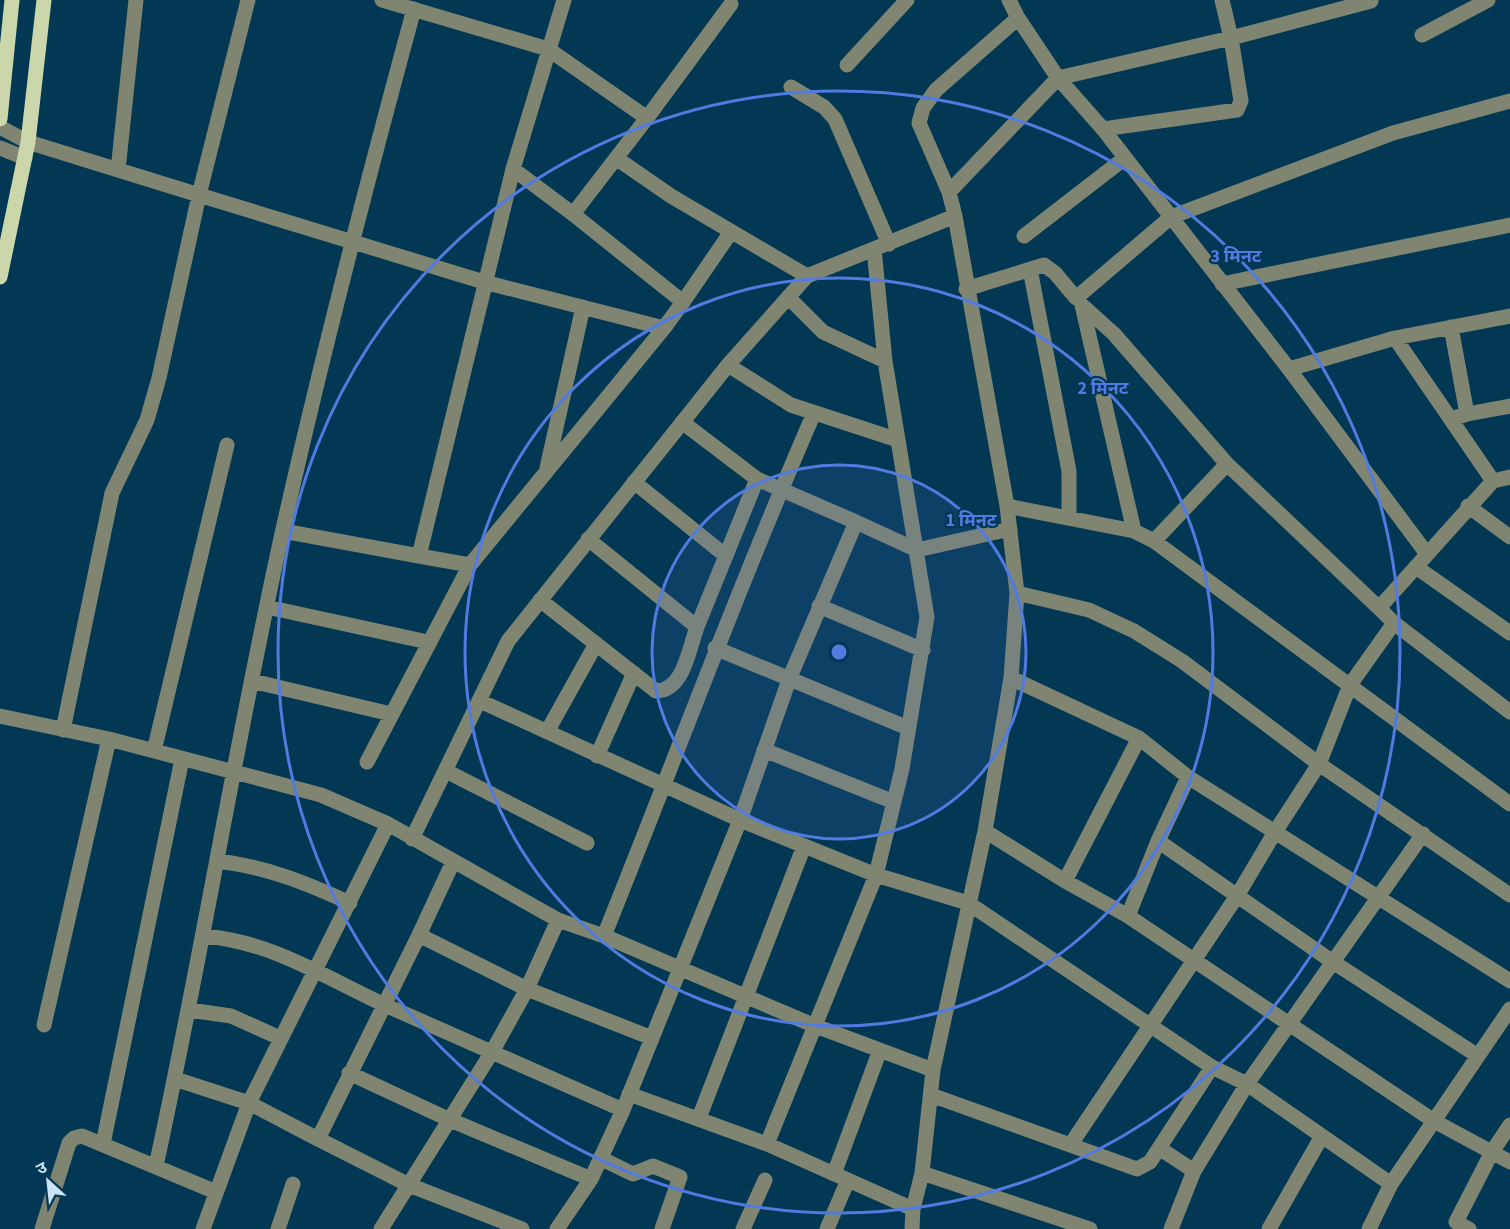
<svg xmlns="http://www.w3.org/2000/svg" width="1510" height="1229" font-family="'Source Sans 3','Noto Sans Devanagari',sans-serif">
<style>
.lines{fill:none;stroke-linecap:round;stroke-linejoin:round}
.minor{stroke:#7f8570;stroke-width:15}
.major{stroke:#cbd6aa;stroke-width:15}
.ring{fill:none;stroke:#517be1;stroke-width:3}
.centre{fill:#517be1;stroke:#033854;stroke-width:3}
.ring-label{font-size:18px;text-anchor:middle;font-weight:bold;fill:#517be1;stroke:#033854;stroke-width:4.5;stroke-linejoin:round;paint-order:stroke}
</style>
<rect width="100%" height="100%" fill="#033854"/>
<g class="lines">
<path class="minor" d="M382 0 548 49 647 118 731 4
M1018 18 1058 78 1103 129 1289 369 1395 338 1493 481 1510 477
M1422 35 1488 0
M847 65 907 0
M791 87 824 107 835 119 889 244
M0 127 28 142 199 195 484 282 664 328 470 565 367 762
M1103 129 1237 110 1241 101 1231 38 1371 1
M0 148 25 158
M616 158 671 196 807 276
M513 169 573 214 647 118
M118 170 136 0
M949 192 1058 78 1231 38 1222 0
M573 214 683 302 664 328
M1024 236 1125 158
M874 249 885 361 898 440
M1030 269 1069 471V518
M1222 284 1510 225
M966 289 1044 265 1055 273 1076 298 1171 217 1393 133 1510 101
M788 297 823 332 885 361
M683 302 731 232
M1082 305 1134 531
M1084 307 1114 334 1227 464 1379 608
M1395 338 1510 316
M728 365 791 405 898 440 927 617 902 769 876 875 767 1144
M1289 369 1427 554
M1467 414 1510 406
M1451 419 1467 414 1451 327
M682 422 757 479 856 522
M547 468 583 307
M1493 481 1379 608 1394 623 1510 712
M634 482 726 556
M1007 506 1134 531 1154 541 1510 804
M1468 506 1510 537
M283 531 419 556
M1154 541 1227 464
M470 565 419 556 513 169 564 0
M1416 567 1510 633
M1017 593 1089 610 1134 631 1182 661 1319 764 1510 895
M540 600 656 691C684 691 689 648 697 627L588 539
M819 606 923 650
M267 607 428 642
M697 627 757 479
M715 648 908 728
M1011 678 1139 738 1188 777 1510 981
M252 681 391 714
M480 701 740 820 876 875 968 903 1212 1067 1247 1084 1391 1184 1369 1229
M0 716 109 739 321 795 388 824 558 920 604 936 813 1025 933 1070
M63 730 112 493 147 420 159 378 199 195 248 0
M548 730 596 644
M764 750 894 802
M154 751 227 445
M597 756 634 673
M446 771 587 843
M1188 777 1158 841 1333 962 1478 1056
M985 831 1065 881 1128 916 1434 1121 1510 1162
M412 839 508 641 728 365 807 276 955 216
M219 861C269 868 304 882 350 903
M453 862 419 935 527 989 652 1038
M1065 881 1139 738
M1128 916 1158 841
M204 936C273 942 324 977 385 1005 464 1040 544 1075 623 1110
M604 936C674 762 739 586 814 413
M189 1010 231 1016 280 1038
M44 1025 109 739
M349 1073 448 1119 591 1179
M175 1079 249 1103 318 1139 419 935
M629 1094 767 1144 913 1209
M931 1095 1137 1169 1150 1162 1212 1067
M699 1118 804 846
M318 1139 409 1185 522 1229
M103 1144 182 759
M1071 1144 1237 896 1275 832 1319 764 1350 685 1394 623
M1159 1148 1194 1171
M600 1158 633 1174 653 1166 680 1177 662 1229
M156 1166C202 955 236 741 283 529 322 355 367 182 414 9
M922 1173 1090 1229
M834 1174 880 1050
M1391 1184 1510 1009
M42 1229 69 1143 74 1138 82 1136 216 1192
M203 1229 249 1103 388 824
M278 1229 293 1184
M381 1229 492 1052 527 989 558 920
M557 1229 591 1179 623 1110 740 820 790 677 856 522 917 550 1010 529
M743 1229 765 1180
M827 1229 848 1180
M912 1229 913 1209 922 1173 933 1070 985 831 1011 678 1017 593 1007 506 955 216 949 192 919 123 923 108 936 90 1018 18 1009 0
M1171 1229 1194 1171 1247 1084 1423 834
M1269 1229 1322 1136
M1469 1229 1456 1222 1492 1152 1510 1125"/>
<path class="major" d="M0 119 12 0
M0 277 28 142 44 0"/>
</g>
<circle cx="839" cy="652" r="187" fill="#517be1" fill-opacity=".12"/>
<g class="ring">
<circle cx="839" cy="652" r="187"/>
<circle cx="839" cy="652" r="374"/>
<circle cx="839" cy="652" r="561"/>
</g>
<circle cx="839" cy="652" r="9" class="centre"/>
<g class="ring-label">
<text x="1236" y="262">3 मिनट</text>
<text x="1103" y="394">2 मिनट</text>
<text x="971" y="526">1 मिनट</text>
</g>
<g transform="translate(48 1181) rotate(333)" stroke="#033854" stroke-width="4.5" paint-order="stroke">
<path d="M0-4.5L10 22L0 15L-10 22Z" fill="#cbe4f5"/>
<text y="-9" font-size="16" font-weight="bold" text-anchor="middle" fill="#cbe4f5">उ</text>
</g>
</svg>
